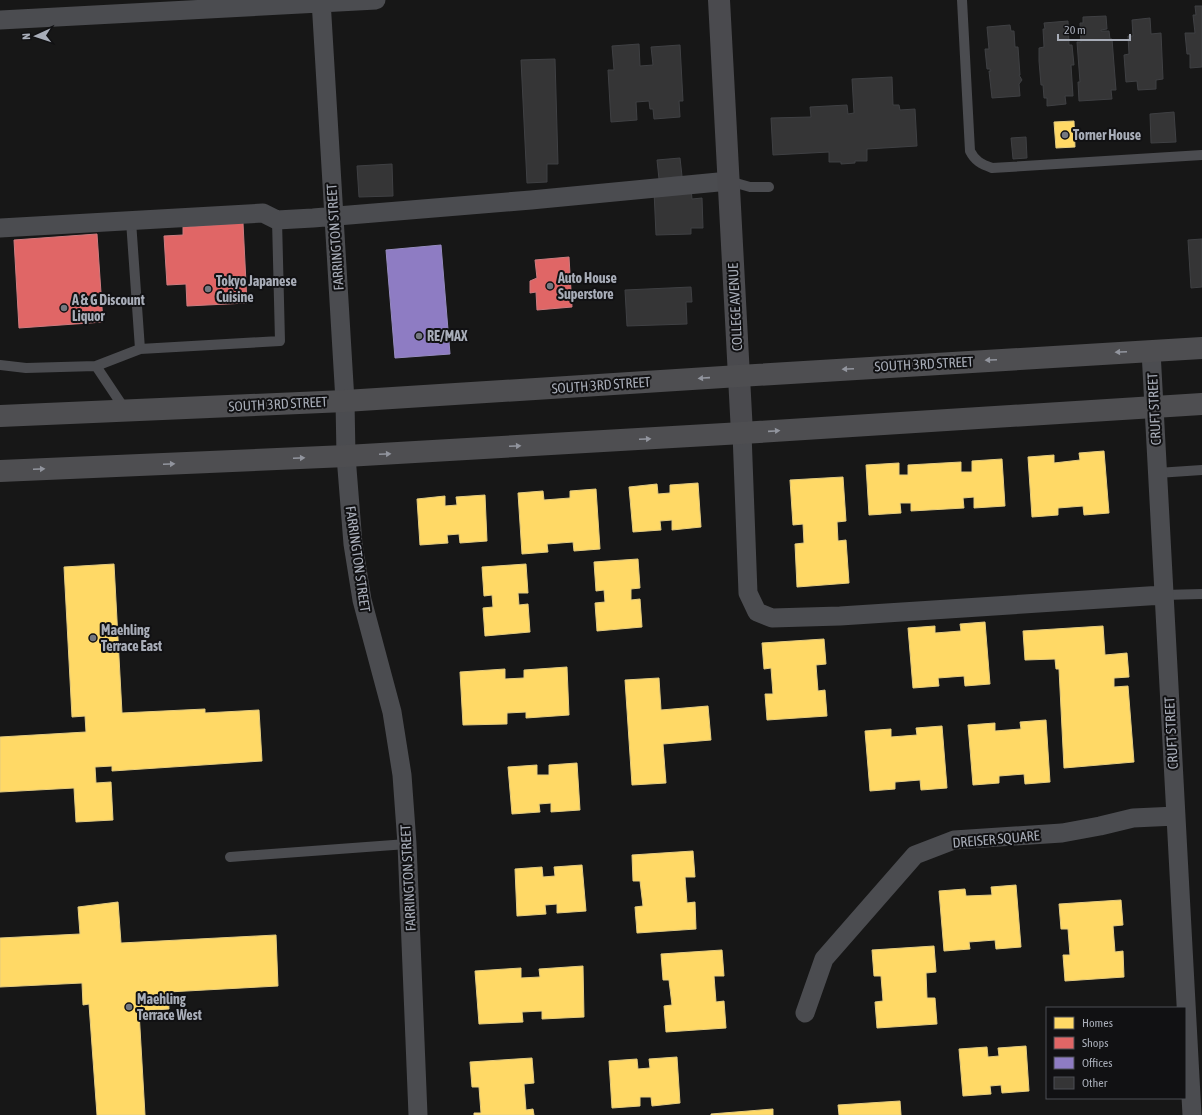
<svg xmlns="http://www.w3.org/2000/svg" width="1202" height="1115" font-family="'Asap Condensed',sans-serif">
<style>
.homes{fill:#ffd966;stroke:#e5cc7f}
.shops{fill:#e06666;stroke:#cf7b7f}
.offices{fill:#8e7cc3;stroke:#968bc0}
.building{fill:#353536;stroke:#3f4043}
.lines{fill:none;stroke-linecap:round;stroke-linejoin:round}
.lane{stroke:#4b4c50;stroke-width:10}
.street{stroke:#4b4c50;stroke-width:19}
.secondary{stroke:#4a4a4e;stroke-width:22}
.highway{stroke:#4e4e51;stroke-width:22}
.oneway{fill:#92959e}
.poi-dot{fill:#757880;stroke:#111113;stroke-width:1.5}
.labels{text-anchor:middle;stroke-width:4;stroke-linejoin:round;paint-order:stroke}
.poi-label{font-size:14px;font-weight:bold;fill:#a8adb8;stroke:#111113;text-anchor:start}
.street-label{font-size:14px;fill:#a8adb8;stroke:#111113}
</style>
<rect width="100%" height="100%" fill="#171717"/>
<path class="homes" d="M1074 121 1075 147 1056 148 1054 122Z
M1104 451 1109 513 1084 515 1083 506 1058 508V515L1032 517 1028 457 1054 455V463L1080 460 1079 453Z
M1002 459 1005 506 974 508V497L963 498 964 508 911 511V503H900L901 513 869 515 866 465 899 463V475H908V465L961 462V472H972V461Z
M843 477 846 521 837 522 838 541 846 540 849 583 797 587 795 544 804 543 803 524 793 525 790 480Z
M698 483 701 527 672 530V520L660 521 661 530 633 532 629 487 657 484 658 494 670 493V485Z
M596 489 600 549 574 551 573 542 547 544 548 552 522 554 518 493 543 491 544 500 570 498V491Z
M485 495 487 541 460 543 459 534 447 535 448 543 420 545 417 499 445 496V506L457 505 456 497Z
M638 559 640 588 631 589V600L640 599 642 627 597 631 595 603 605 602 604 590 596 591 594 562Z
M114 564 122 713 205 709V713L259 710 262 761 112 771V766L95 767 96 783 111 782 113 820 76 822 74 788 0 792V737L86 732 85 716 72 717 64 567Z
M526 564 528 593H518L519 605 528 604 530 632 485 636 483 608 493 607 492 595 484 596 482 567Z
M985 622 990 684 965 686 964 676 938 678 939 686 913 688 908 628 935 626V633L961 631 960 624Z
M1103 626 1105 655 1127 653 1129 677 1114 678V687L1128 686 1134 762 1064 768 1059 669H1056L1055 659 1025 660 1023 631Z
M824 639 826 664 816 665 818 691 825 690 827 716 767 720 765 694H773L771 668 764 669 762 643Z
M567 667 569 715 526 718V712L507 713V724L463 725 460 672 505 669V679L524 678V670Z
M659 678 661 710 708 706 711 740 663 744 666 783 632 785 625 680Z
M1046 720 1050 782 1025 784 1024 774 999 776V783L973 785 968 725 995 723V731L1021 729 1020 722Z
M942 726 947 788 921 790 920 780 895 782V789L870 791 865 731 891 729V737L917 735 916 728Z
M577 763 580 810 551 812V803L539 804 540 812 512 814 508 767 537 765V775H549V765Z
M693 851 695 877H685L687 903 695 902 696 929 637 933 635 907 643 906 640 881H633L632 855Z
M582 865 586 911 557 913V904L545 905 546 914 517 916 515 869 542 867 543 877 555 876 554 867Z
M1016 885 1021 947 996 949 995 940 969 942 970 949 944 951 939 891 965 889 966 896 992 895 991 887Z
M1121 900 1123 925 1113 926 1115 952 1123 951 1124 977 1065 981 1063 955H1070L1068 929H1061L1059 904Z
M118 902 121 943 276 935 278 986 168 992 169 1009 139 1011 145 1115H97L89 1004 83 1005 82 983 0 987V938L80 934 78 907Z
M934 946 936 972 926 973 927 998H935L937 1024 877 1028 875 1002 883 1001 881 976H874L872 950Z
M722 950 724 976H714L716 1002 724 1001 726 1028 666 1032 664 1006 672 1005 669 980H663L661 954Z
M583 966 584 1017 542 1019V1011L522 1012 523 1022 479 1024 475 971 521 968V978L540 977 539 969Z
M1026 1046 1029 1091 1002 1093 1001 1085 990 1086 991 1094 963 1096 959 1049 987 1047 988 1057 999 1056 998 1048Z
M677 1057 680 1103 652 1106 651 1097H640V1106L612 1108 609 1061 637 1059 638 1069 650 1068 649 1059Z
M532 1058 534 1083 524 1084 526 1110 533 1109 534 1115H474V1113H481L479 1087H472L470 1062Z
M900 1101 901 1115H839L838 1105Z
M773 1109V1115H711V1114Z"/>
<path class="shops" d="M243 223 247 303 187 306 186 284 167 285 164 236 183 235V227Z
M97 234 103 322 19 328 14 240Z
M569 257 572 307 537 310 536 292 530 293V281L537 278 535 260Z"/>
<path class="offices" d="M441 245 450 354 395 358 386 250Z"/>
<path class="building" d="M1195 6H1202V67L1190 68V54H1187L1185 33H1195L1193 15H1196Z
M1106 16 1107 29 1101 30V31H1109L1110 39H1112L1116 90H1111L1112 99 1079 101 1078 82H1080L1077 42H1081L1080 23H1083V17Z
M1150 18 1151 34 1161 33 1163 79 1156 80V89L1138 90 1137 81 1126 82 1124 55 1129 54 1128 36H1133L1132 20Z
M1068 21 1069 45H1072L1074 65H1071L1073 96H1065L1066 104 1047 106V98H1044L1043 85H1041L1039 61V48L1044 47 1043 29H1045L1044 23Z
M1010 25 1011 31H1014L1015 47H1018L1020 75H1019L1022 80 1019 84 1020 96 992 98 989 71H991L990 69H987L985 49H989L987 27Z
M639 44 640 66 653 65 651 47 680 45 683 101H679L680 117 654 119 653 109H650L649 101 636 102 637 120 611 122 608 70H614L612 46Z
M555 59 558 164H547V182L527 183 521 60Z
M892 77 893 105H899L900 110 915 109 917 146 867 149V161H855V163L841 164V162H829V152L773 155 771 118 811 117 810 107 847 105 848 114 854 113 852 79Z
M1174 112 1176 142 1151 143 1150 114Z
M1026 137 1027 158 1013 159 1011 138Z
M680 158 682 176 659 179 657 160Z
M392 164 393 196 359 197 357 166Z
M691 189 692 199 702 198 703 228H691V234L656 235 654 191Z
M1202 239V287L1191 288 1188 240Z
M691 287 692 302H686L687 324 627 326 625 290Z"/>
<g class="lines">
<path class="lane" d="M962 0 970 151C975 161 981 164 992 168L1202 155
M729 181 750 187H769
M131 221 140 349
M0 365 26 368 96 366 140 349 280 341 277 220
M96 366 126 411
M1157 473 1202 470
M1163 595 1202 594
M230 857 407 844"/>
<path class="street" d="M321 0 345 401 346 456 353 544 362 600 392 712 402 775 407 844 418 1115
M0 20 376 0
M0 228 263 213 277 220 313 218 531 200 729 181
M1151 351 1192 1115
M742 433 748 593 757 612 772 618 840 616 1163 595
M805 1013 824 959 915 855 954 840 1062 833 1100 826 1133 818 1176 816"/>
<path class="secondary" d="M719 0 742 433"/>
<path class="highway" d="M0 416 345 401 739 376 1202 348
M0 471 346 456 742 433 1202 404"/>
</g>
<defs><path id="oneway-solid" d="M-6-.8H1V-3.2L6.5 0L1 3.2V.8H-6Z"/></defs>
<g class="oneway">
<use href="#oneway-solid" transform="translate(1121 352) rotate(177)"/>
<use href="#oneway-solid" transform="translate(991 360) rotate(177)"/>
<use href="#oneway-solid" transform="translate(848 369) rotate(177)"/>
<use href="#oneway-solid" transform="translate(704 378) rotate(176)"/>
<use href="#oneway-solid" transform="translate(774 431) rotate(-4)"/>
<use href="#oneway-solid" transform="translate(645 439) rotate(-3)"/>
<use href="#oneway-solid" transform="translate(515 446) rotate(-3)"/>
<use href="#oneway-solid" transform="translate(385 454) rotate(-3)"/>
<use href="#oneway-solid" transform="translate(299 458) rotate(-2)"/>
<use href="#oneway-solid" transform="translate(169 464) rotate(-2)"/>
<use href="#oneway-solid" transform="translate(39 469) rotate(-2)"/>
</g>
<g class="poi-dot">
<circle cx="1065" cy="135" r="4"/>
<circle cx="550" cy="286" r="4"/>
<circle cx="208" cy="289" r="4"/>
<circle cx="64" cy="308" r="4"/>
<circle cx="419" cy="336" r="4"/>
<circle cx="93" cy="638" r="4"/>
<circle cx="129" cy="1007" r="4"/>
</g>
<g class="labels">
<g class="poi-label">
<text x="1073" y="140">Torner House</text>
<text x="558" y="283">Auto House<tspan x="558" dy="16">Superstore</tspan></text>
<text x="216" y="286">Tokyo Japanese<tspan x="216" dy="16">Cuisine</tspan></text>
<text x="72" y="305">A &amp; G Discount<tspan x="72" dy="16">Liquor</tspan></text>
<text x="427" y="341">RE/MAX</text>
<text x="101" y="635">Maehling<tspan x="101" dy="16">Terrace East</tspan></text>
<text x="137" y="1004">Maehling<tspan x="137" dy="16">Terrace West</tspan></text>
</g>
<g class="street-label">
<text transform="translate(335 237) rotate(-94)" y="5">FARRINGTON STREET</text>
<text transform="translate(735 307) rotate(-93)" y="5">COLLEGE AVENUE</text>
<text transform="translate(924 364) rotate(-3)" y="5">SOUTH 3RD STREET</text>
<text transform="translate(601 385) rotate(-4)" y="5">SOUTH 3RD STREET</text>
<text transform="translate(278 404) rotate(-3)" y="5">SOUTH 3RD STREET</text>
<text transform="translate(1154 409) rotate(-93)" y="5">CRUFT STREET</text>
<text transform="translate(358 559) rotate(82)" y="5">FARRINGTON STREET</text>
<text transform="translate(1171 733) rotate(-93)" y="5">CRUFT STREET</text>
<text transform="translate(996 839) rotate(-5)" y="5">DREISER SQUARE</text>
<text transform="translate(408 878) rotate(-93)" y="5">FARRINGTON STREET</text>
</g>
</g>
<rect x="1046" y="1007" width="140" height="92" fill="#111113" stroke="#4d4f55"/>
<rect x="1054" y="1017" width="20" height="12" fill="#ffd966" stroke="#4d4f55"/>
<text x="1082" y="1027" font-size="12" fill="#a8adb8">Homes</text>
<rect x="1054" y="1037" width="20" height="12" fill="#e06666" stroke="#4d4f55"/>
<text x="1082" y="1047" font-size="12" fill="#a8adb8">Shops</text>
<rect x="1054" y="1057" width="20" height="12" fill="#8e7cc3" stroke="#4d4f55"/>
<text x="1082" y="1067" font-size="12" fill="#a8adb8">Offices</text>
<rect x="1054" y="1077" width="20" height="12" fill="#353536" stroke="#4d4f55"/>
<text x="1082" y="1087" font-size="12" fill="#a8adb8">Other</text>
<g transform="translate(36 36) rotate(267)" stroke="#111113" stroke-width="3" paint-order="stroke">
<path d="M0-3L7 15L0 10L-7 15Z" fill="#a8adb8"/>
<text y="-6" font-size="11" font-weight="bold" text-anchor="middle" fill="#a8adb8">N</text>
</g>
<path d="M1058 34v6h72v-6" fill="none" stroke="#a8adb8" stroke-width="2"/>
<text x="1064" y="34" font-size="12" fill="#a8adb8" stroke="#111113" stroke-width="3" paint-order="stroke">20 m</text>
</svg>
